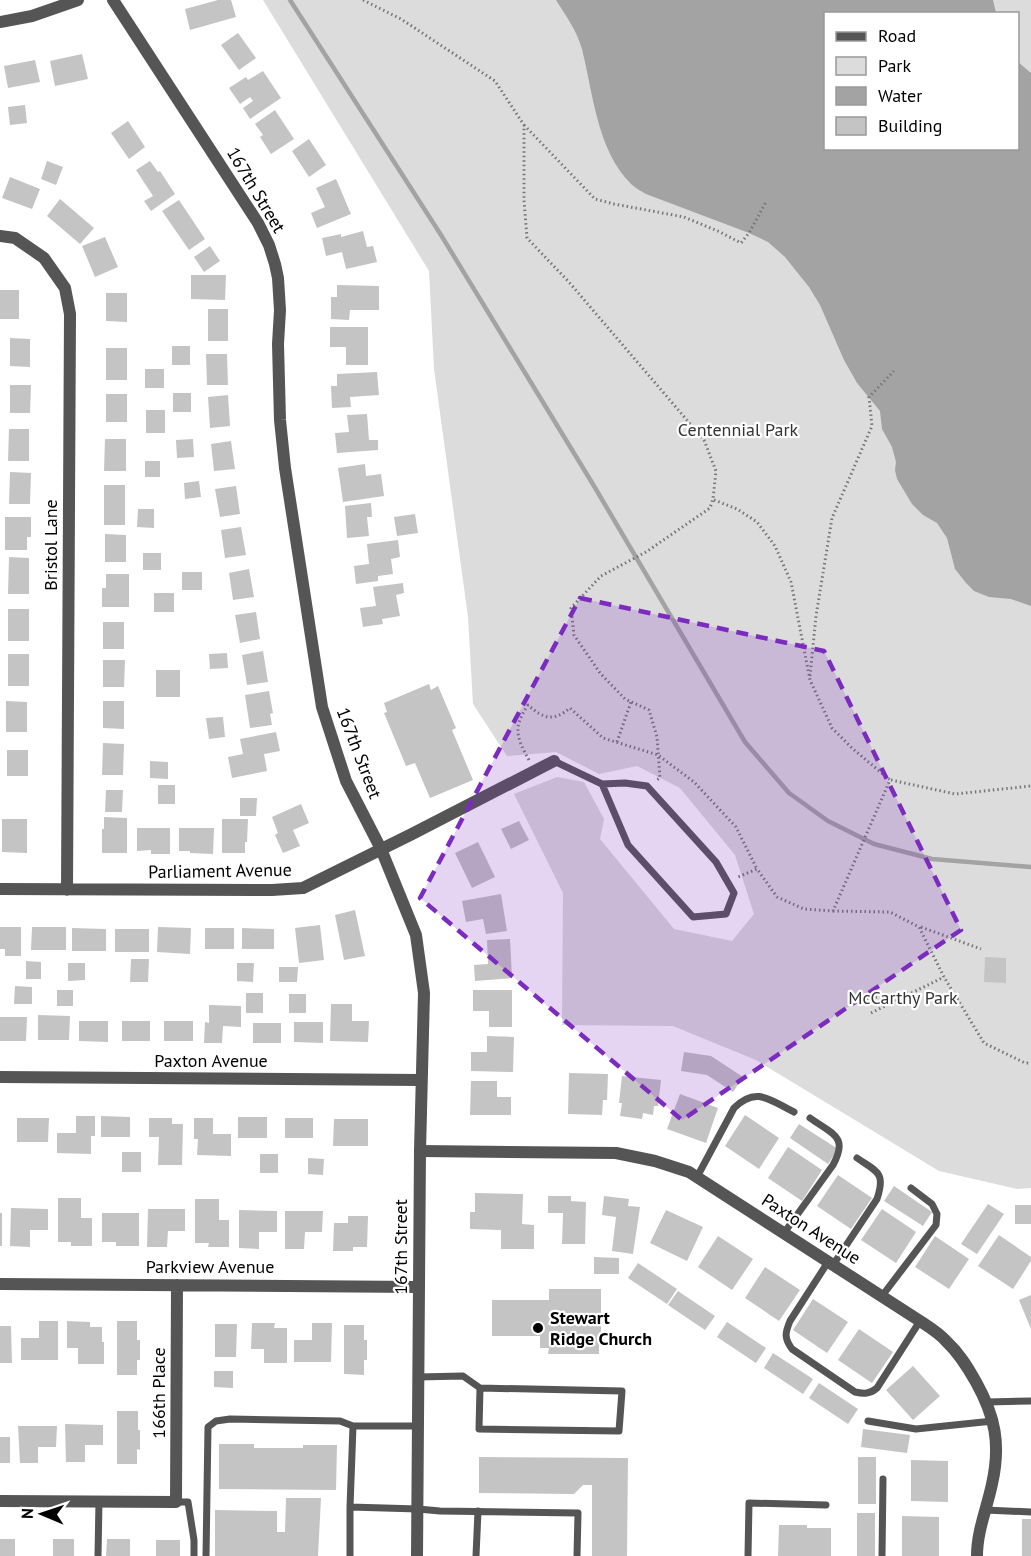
<svg xmlns="http://www.w3.org/2000/svg" width="1031" height="1556" font-family="'PT Sans',sans-serif">
<style>
.green{fill:#dcdcdc;fill-rule:evenodd}
.water{fill:#a3a3a3}
.lines{fill:none;stroke-linecap:round;stroke-linejoin:round}
.stream{stroke:#a3a3a3;stroke-width:4.5}
.building{fill:#c4c4c4}
.path{stroke:#777;stroke-width:3;stroke-dasharray:1.5 3;stroke-linecap:butt}
.service{stroke:#555;stroke-width:7}
.minor{stroke:#555;stroke-width:12}
.tertiary{stroke:#555;stroke-width:12}
.marked{fill:#7b2cbf;fill-opacity:0.2;stroke:#7b2cbf;stroke-width:4.5;stroke-dasharray:12 8;stroke-linejoin:round}
.poi-dot{fill:#000;stroke:#fff;stroke-width:2}
.labels{text-anchor:middle;stroke-width:4.5;stroke-linejoin:round;paint-order:stroke}
.street-label{font-size:18px;fill:#000;stroke:#fff}
.park-label{font-size:18px;fill:#333;stroke:#fff}
.poi-label{font-size:18px;font-weight:bold;fill:#000;stroke:#fff;text-anchor:start}
</style>
<rect width="100%" height="100%" fill="#fff"/>
<path class="green" d="M263 0H1031V1188L1017 1189 939 1171 756 1060 673 1026 562 1025 563 893 514 794 557 777 584 782 604 819 600 839 674 929 732 941 754 914 735 855 680 788 637 766 599 774 556 752 507 756 473 704 468 617 434 369 429 271ZM826 14H1018V148H826Z"/>
<path class="water" d="M556 0H993L996 13 826 14V148H1018V62L1031 73V606L1011 599 989 597 974 591 966 583 955 569 947 538 937 523 923 515 912 504 897 479 895 470 896 462 892 447 882 429 880 411 857 383 844 360 820 305 809 287 785 257 768 242 749 233 646 194C641 191 635 188 631 184 597 150 593 93 582 49 577 31 566 16 556 0Z"/>
<g class="lines">
<path class="stream" d="M290 0 441 235 594 486 745 742 789 793 828 821 874 844 932 859 1031 867"/>
</g>
<path class="building" d="M218 0H231L236 17 190 30 185 9Z
M238 33 256 58 239 70 221 45Z
M82 54 88 79 55 86 50 61Z
M35 60 40 82 8 88 4 66Z
M263 71 281 98 250 119 243 108 253 101 250 97 240 104 229 88 246 77 248 80Z
M25 105 27 123 10 125 8 107Z
M275 110 294 139 271 154 260 137 263 135 255 124Z
M128 121 145 147 129 159 111 133Z
M309 139 326 165 309 177 292 151Z
M47 161 63 167 56 185 41 179Z
M150 161 158 172 160 171 175 194 151 211 144 201 153 196 136 170Z
M10 177 40 189 32 209 2 198Z
M336 179 351 214 317 228 311 213 325 207 316 188Z
M60 199 94 228 80 244 47 216Z
M179 200 205 239 189 250 162 211Z
M363 231 367 247 373 246 377 262 346 269 342 252 326 256 322 238 341 234V237Z
M105 237 118 267 95 277 82 246Z
M210 246 220 261 204 272 194 257Z
M191 275H226L225 300 191 299Z
M337 285 379 286V310H350L349 320 331 319V297H337Z
M0 290H19V319H0Z
M106 293H127V322L106 321Z
M208 309H228V341H208Z
M330 327H368V365H346V347H330Z
M10 338 30 339V367L10 366Z
M172 346H190V365H172Z
M106 348H127V380H106Z
M206 354H227L228 385H207Z
M145 369H164V388H145Z
M377 372 379 395 350 397 351 407 332 408 331 386H337V374Z
M10 385H31L30 413H10Z
M173 393H191V412H173Z
M106 394H127V422H106Z
M228 395 230 426 210 428 208 397Z
M146 410H165V433H146Z
M367 414 369 440H378V450L337 453 335 433 349 432 347 415Z
M9 429H29V461H8Z
M105 439H126V471H104Z
M193 439 194 457 177 458 176 440Z
M231 441 235 469 214 471 211 444Z
M145 461H160V477H145Z
M365 464 366 476 381 474 384 496 343 502 338 468Z
M10 472 31 473 30 504H9Z
M199 481 201 497 185 499 184 483Z
M104 485H125V525H104Z
M236 486 240 514 220 517 215 489Z
M371 503 372 517H367L369 536 347 538 345 506Z
M138 509H154V528L137 527Z
M415 514 418 533 397 536 394 517Z
M5 517H31V537H27V550H5Z
M241 527 246 555 225 558 221 530Z
M105 534 126 535V562H105Z
M398 540 400 557 391 559 393 574 378 576V581L356 584 354 566 369 564 367 544Z
M143 553H161V570H143Z
M9 557 29 558V594H8Z
M249 569 254 597 233 600 229 573Z
M182 572H202V590H182Z
M106 574H129V607H102V588H106Z
M403 583 404 593 396 595 400 616 382 619 383 624 363 627 360 608 376 606 373 587Z
M154 593H174V612H154Z
M8 609H29V641H8Z
M256 612 260 639 240 643 235 615Z
M103 622H124V649H103Z
M263 651 268 682 247 685 242 655Z
M227 653 228 668 210 669 209 654Z
M8 654H29V686H8Z
M103 660H125L124 687H103Z
M156 670H180V697H156Z
M429 684 431 690 438 686 456 728 452 730 473 780 430 798 415 763 406 766 384 713 387 712 384 703Z
M269 691 273 713 270 714 272 725 250 728 245 695Z
M6 701 27 702V732H6Z
M103 701H124V729L103 728Z
M223 717 225 737 209 739 206 718Z
M276 732 280 751 264 754 267 771 232 778 228 757 243 754 240 739Z
M103 743 124 744 123 775H102Z
M7 750H28V776H7Z
M150 761 168 762V779L150 778Z
M158 785H175V804H158Z
M106 790H123L122 812H105Z
M240 798H257L256 816H240Z
M301 804 309 823 293 830 300 846 283 853 275 835 278 833 272 817Z
M104 817 127 818V853H102V829H104Z
M2 819H27V853L2 852Z
M222 819H248L247 842H245V853H222Z
M519 821 529 840 511 849 501 829Z
M137 828H170V854H151V850L137 851Z
M179 828H214L213 854 190 853V851H179Z
M478 842 495 877 472 888 455 853Z
M501 894 507 931 486 934 483 919 466 922 462 901Z
M355 910 365 956 344 960 335 915Z
M320 925 324 960 299 963 295 928Z
M0 927H21V956H5V949H0Z
M32 927H66V950H31Z
M158 927 191 928 190 954 157 952Z
M72 928 106 929V951H72Z
M205 928H234V949H205Z
M242 928 274 929V949H242Z
M115 929H149V952H115Z
M510 939 512 978 475 981 474 965 488 964 487 940Z
M985 957 1006 958V983L984 982Z
M131 959H149L148 982H130Z
M26 961 41 962V979H26Z
M68 963H85V980L68 981Z
M237 963H254L253 982 237 981Z
M279 967H298L297 982H279Z
M15 986 32 987V1004H14Z
M57 990H73V1006H57Z
M473 990H512V1027H489V1011H473Z
M246 993H263V1013H246Z
M289 994H306V1013H289Z
M331 1004H352V1021H369L368 1042 330 1041Z
M209 1005 241 1006V1027L223 1026 222 1043H204L205 1022 209 1023Z
M38 1015 70 1016 69 1040H38Z
M0 1017H27L26 1041H0Z
M79 1021H108V1042L79 1041Z
M122 1021H150V1041H122Z
M164 1021H193V1041H164Z
M294 1022H323V1043L294 1042Z
M253 1023H281V1043H253Z
M487 1036 514 1037 513 1072 471 1071V1052H487Z
M684 1052 711 1056 743 1077 733 1092 707 1075 681 1071Z
M569 1073 608 1074 607 1100H603L602 1115 568 1114Z
M622 1076 661 1080 658 1106H654L653 1115 643 1113 642 1119 620 1116 622 1103H619Z
M471 1081H497V1097H511V1115H470Z
M680 1094 718 1108 706 1143 667 1129Z
M745 1115 779 1138 759 1169 725 1146Z
M76 1116H95V1136H91V1154L57 1153V1133H76Z
M101 1116 130 1117V1137H101Z
M238 1117H267V1138H238Z
M17 1118H49L48 1142H17Z
M149 1118H172V1124H183L182 1165H158L159 1137H149Z
M194 1118H213V1134H231V1156L197 1155 198 1139H194Z
M285 1118H313V1138H285Z
M334 1119H368V1146H333Z
M799 1124 838 1149 828 1164 790 1138Z
M788 1147 822 1170 802 1201 768 1178Z
M122 1152H141V1172H122Z
M260 1154H278V1173H260Z
M308 1158 324 1159 323 1175 308 1174Z
M838 1175 872 1198 851 1229 817 1206Z
M894 1186 932 1212 923 1226 884 1201Z
M475 1193 523 1194 522 1224 534 1225V1249H501V1230L470 1229V1212H475Z
M548 1196H571V1201L586 1202 585 1244H562L563 1213H548Z
M604 1196 629 1199 628 1206 640 1207 633 1254 612 1251 616 1217 602 1215Z
M58 1198H81V1218H92V1246H71V1242H58Z
M195 1199H219V1220H229V1247H208L209 1243H195Z
M988 1204 1004 1214 977 1254 961 1244Z
M1015 1205H1031V1224H1015Z
M11 1208 48 1209V1230H30V1247L10 1246Z
M148 1209H185V1231H168L167 1247H147Z
M882 1209 916 1232 896 1263 861 1240Z
M239 1210 277 1211V1232H259V1249L239 1248Z
M666 1210 703 1227 687 1261 650 1243Z
M285 1211H323L322 1232H305L304 1249H285Z
M0 1213H2V1246H0Z
M102 1213H139V1246H116V1242H102Z
M348 1216H368L367 1247H353V1251H333L334 1223H348Z
M999 1235 1031 1257V1261L1013 1289 978 1266Z
M718 1236 753 1259 732 1290 698 1267Z
M935 1236 969 1259 949 1289 915 1267Z
M594 1257 619 1258V1274H594Z
M638 1263 677 1289 667 1304 628 1278Z
M765 1267 800 1290 779 1321 745 1298Z
M549 1289H601V1336H599V1354H548L549 1348H540V1336H492V1300H549Z
M678 1291 715 1316 705 1330 668 1305Z
M1031 1295V1329L1019 1300Z
M813 1299 848 1322 827 1353 793 1330Z
M39 1321H58V1360H21V1338H39Z
M67 1321 90 1322V1327H102V1342H104V1364H78V1348H67Z
M117 1321H137V1340H140V1360H137V1375H117Z
M727 1322 766 1348 756 1363 717 1337Z
M252 1323H275L274 1328H287V1363H264V1349H251Z
M312 1323H332L331 1362H294V1340H312Z
M215 1324H237L236 1357H215Z
M344 1325H364V1340H367V1360H364V1375L344 1374Z
M0 1326H11L12 1363H0Z
M859 1329 893 1352 872 1383 838 1360Z
M773 1353 813 1379 803 1394 764 1368Z
M913 1366 940 1396 913 1420 886 1390Z
M214 1371H233V1388L214 1387Z
M819 1383 858 1409 848 1424 809 1398Z
M117 1411H138V1430H140V1450L137 1449V1464H117Z
M65 1424 103 1425V1445H85V1462H66Z
M18 1426H57L56 1447H38V1463H20Z
M863 1429 910 1435 907 1453 861 1447Z
M0 1437H10V1463H0Z
M219 1444H254V1448H303V1445H337L336 1490 219 1489Z
M479 1457 628 1458 627 1556H592V1485H583L574 1494 479 1493Z
M858 1457H876V1504H858Z
M911 1460 948 1461V1502L911 1501Z
M286 1498H321L318 1556H215V1510L277 1511V1532H285Z
M857 1513H875V1556H857Z
M902 1516 939 1517V1556H902Z
M1022 1519H1031V1556H1022Z
M779 1525H807V1528H831V1556H778Z
M0 1539H15V1556H0Z
M53 1539H74V1556H53Z
M107 1539H130V1556H106Z
M156 1540H180V1556H156Z"/>
<g class="lines">
<path class="path" d="M363 0 401 19 495 81 524 125V200L527 238 568 281 704 440 716 471 713 499 710 508 646 552 601 576 571 608 574 635 600 673 625 699 649 710 657 737 660 778 655 781
M524 125 595 199 614 204 684 217 720 232 741 243 749 233 766 202
M714 500 737 509 757 522 775 546 791 582 810 680 832 728 853 749 890 780 833 911 804 909 777 897 757 869 738 877
M810 676 816 616 832 518 872 426 869 397 894 371
M617 742 631 702
M529 760C516 737 513 727 528 705 544 719 553 722 570 708L603 738 658 755 694 782 736 827 757 869
M891 780 955 794 1031 786
M833 911 890 912 919 927 944 977 984 1043 1025 1063H1031
M921 927 981 949
M862 999 908 993
M871 1013 944 977"/>
<path class="service" d="M554 761 602 784 625 783 647 786 716 862 734 893 726 914 693 917 628 845 602 784
M697 1177 734 1108C756 1086 770 1100 794 1112
M784 1233 833 1165C849 1136 832 1134 810 1118
M828 1262 790 1321C785 1333 784 1338 792 1349L855 1392C864 1394 870 1394 877 1388L920 1321
M833 1265 877 1199C886 1172 877 1172 857 1158
M882 1296 936 1225 937 1214 932 1204 911 1188
M418 1377 463 1376 480 1388 622 1391 619 1431 479 1429 480 1388
M987 1402 1031 1401
M868 1421 916 1429 993 1421
M176 1502H188L194 1540V1556
M350 1507 353 1426
M985 1510 1031 1512
M98 1556 99 1501
M206 1556 208 1427 216 1421 230 1419 340 1421 353 1426H417
M350 1556V1507L418 1509 440 1511 578 1513 577 1556
M476 1556 478 1511
M748 1556 749 1503 826 1505
M882 1556 883 1479"/>
<path class="minor" d="M0 22 32 16 78 0
M0 236 15 238 44 258 65 288 70 314 67 890
M0 889 272 890 303 888 412 834 554 761
M0 1077 421 1080
M420 1151 616 1153 655 1161 689 1172 920 1321C929 1327 939 1333 946 1341 959 1353 967 1366 976 1382 995 1416 1001 1444 992 1484 987 1508 977 1531 977 1556
M0 1284 419 1287
M0 1501 176 1502 177 1285"/>
<path class="tertiary" d="M113 0 258 223 269 245 275 264 278 278 280 310 278 344 280 420 285 468 322 707 346 781 381 849 416 935 424 993 420 1151 417 1556"/>
</g>
<path class="marked" d="M580 598 824 651 961 930 682 1120 420 898Z"/>
<circle class="poi-dot" cx="538" cy="1328" r="6"/>
<g class="labels">
<g class="street-label">
<text transform="translate(256 190) rotate(59)" y="6">167th Street</text>
<text transform="translate(51 545) rotate(-90)" y="6">Bristol Lane</text>
<text transform="translate(359 753) rotate(69)" y="6">167th Street</text>
<text transform="translate(220 871) rotate(-1)" y="6">Parliament Avenue</text>
<text x="211" y="1067">Paxton Avenue</text>
<text transform="translate(811 1229) rotate(33)" y="6">Paxton Avenue</text>
<text transform="translate(401 1247) rotate(-90)" y="6">167th Street</text>
<text x="210" y="1273">Parkview Avenue</text>
<text transform="translate(159 1393) rotate(-90)" y="6">166th Place</text>
</g>
<g class="park-label">
<text x="738" y="436">Centennial Park</text>
<text x="903" y="1004">McCarthy Park</text>
</g>
<g class="poi-label">
<text x="550" y="1324">Stewart<tspan x="550" dy="21">Ridge Church</tspan></text>
</g>
</g>
<rect x="824" y="12" width="195" height="138" fill="#ffffff" stroke="#999999" stroke-width="1.5"/>
<rect x="836" y="32" width="30" height="9" fill="#555555" stroke="#999999" stroke-width="1.5"/>
<text x="878" y="42" font-size="18" fill="#000000">Road</text>
<rect x="836" y="57" width="30" height="18" fill="#dcdcdc" stroke="#999999" stroke-width="1.5"/>
<text x="878" y="72" font-size="18" fill="#000000">Park</text>
<rect x="836" y="87" width="30" height="18" fill="#a3a3a3" stroke="#999999" stroke-width="1.5"/>
<text x="878" y="102" font-size="18" fill="#000000">Water</text>
<rect x="836" y="117" width="30" height="18" fill="#c4c4c4" stroke="#999999" stroke-width="1.5"/>
<text x="878" y="132" font-size="18" fill="#000000">Building</text>
<g transform="translate(42 1514) rotate(272)" stroke="#ffffff" stroke-width="4.5" paint-order="stroke">
<path d="M0-4.5L10 22L0 15L-10 22Z" fill="#000000"/>
<text y="-9" font-size="16" font-weight="bold" text-anchor="middle" fill="#000000">N</text>
</g>
</svg>
